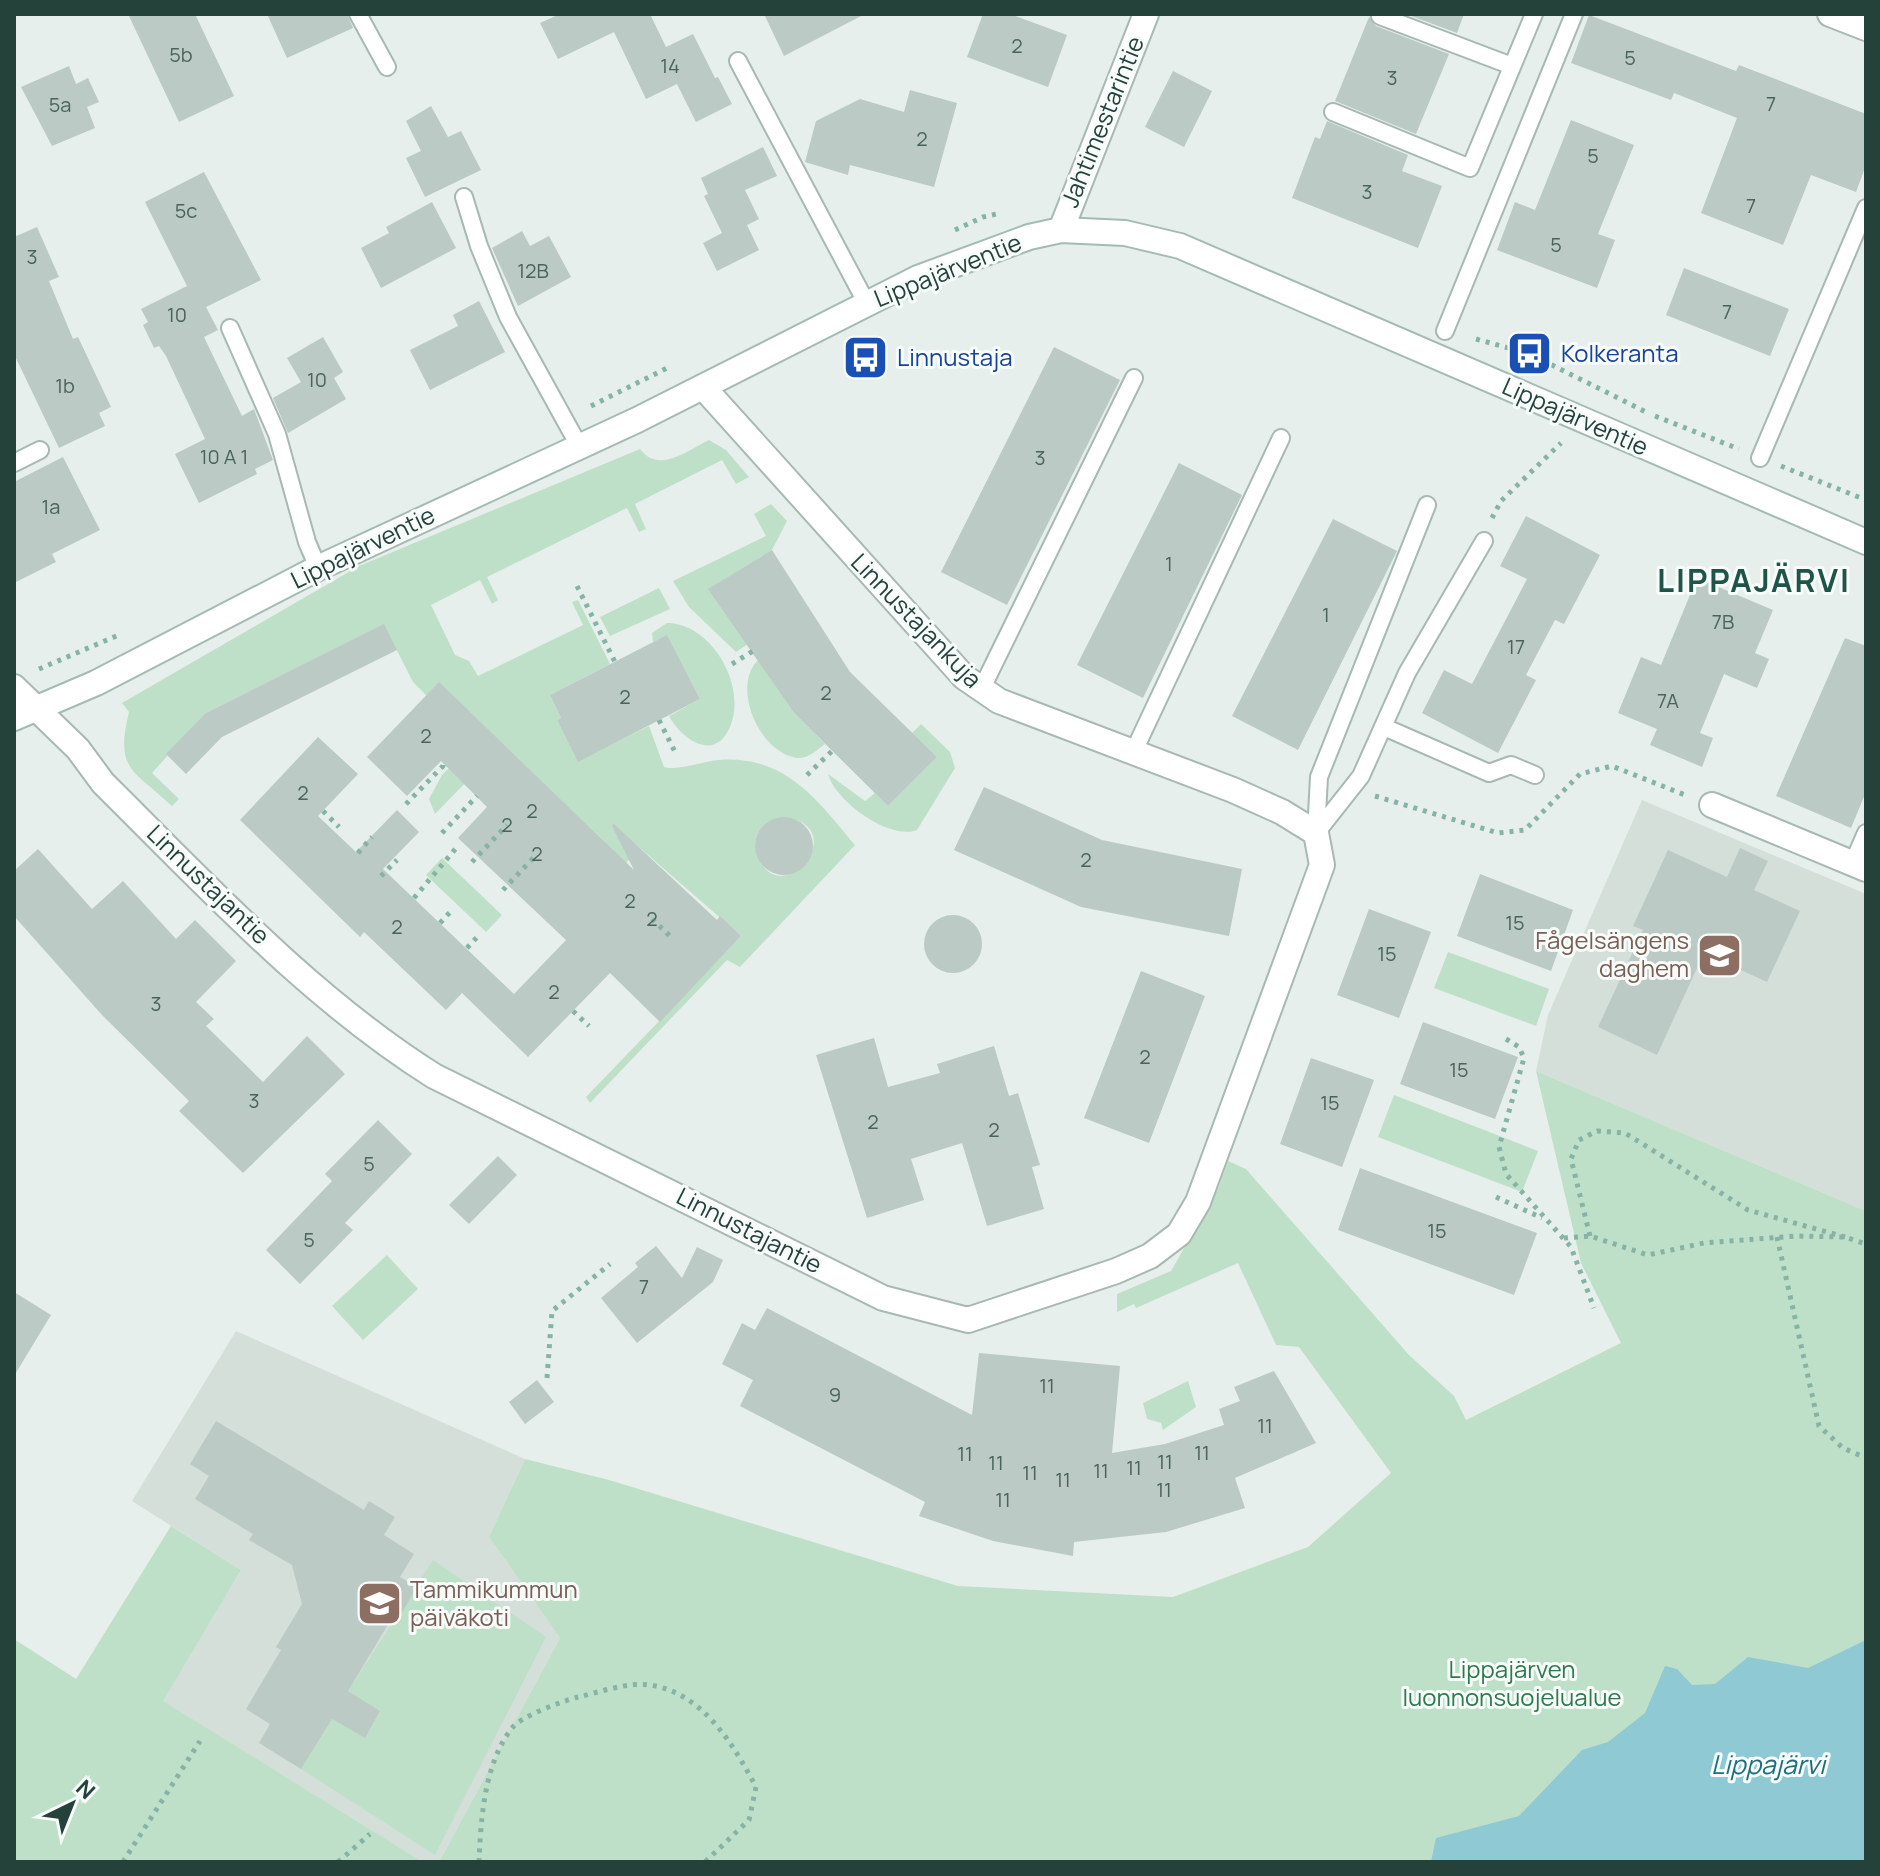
<svg xmlns="http://www.w3.org/2000/svg" width="1880" height="1876" font-family="Manrope,sans-serif">
<style>
.built{fill:#d4dfda}
.green{fill:#bfe0c8;fill-rule:evenodd}
.water{fill:#8ec9d4}
.building{fill:#bbcac4}
.lines{fill:none;stroke-linecap:round;stroke-linejoin:round}
.service-casing{stroke:#a8b8b2;stroke-width:20}
.minor-casing{stroke:#a8b8b2;stroke-width:28}
.secondary-casing{stroke:#a4bbb3;stroke-width:28}
.path{stroke:#86b3a5;stroke-width:5;stroke-dasharray:4 6;stroke-linecap:butt}
.service{stroke:#fff;stroke-width:16}
.minor{stroke:#fff;stroke-width:24}
.secondary{stroke:#fff;stroke-width:24}
.labels{text-anchor:middle;stroke-width:6;stroke-linejoin:round;paint-order:stroke}
.number-label{font-size:20px;fill:#4a645c}
.street-label{font-size:24px;fill:#24423a;stroke:#f7fbf9}
.transit-label{font-size:24px;fill:#164399;stroke:#f7fbf9;text-anchor:start}
.education-label{font-size:24px;fill:#785e54;stroke:#f7fbf9;text-anchor:end}
.park-label{font-size:24px;fill:#2d7a4b;stroke:#f7fbf9}
.water-label{font-size:26px;font-style:italic;fill:#1c6f80;stroke:#f7fbf9}
.district-label{font-size:32px;font-weight:bold;letter-spacing:2px;fill:#1f5548;stroke:#f7fbf9}
</style>
<rect width="100%" height="100%" fill="#e6efeb"/>
<path class="built" d="M1642 800 1866 894V1211L1536 1071 1548 1015Z
M236 1331 525 1459 489 1537 560 1638 439 1862H423L162 1701 241 1570 132 1501Z"/>
<path class="green" d="M709 440 726 450 749 477 736 484 722 460 635 504 646 529 639 532 627 508 487 577 498 600 492 604 480 580 431 605 455 655 469 661 478 676 583 625 572 602 578 600 610 664 550 695 561 718 557 720 578 761 649 726 664 767C679 771 703 761 719 760 786 755 817 800 855 845L740 967 727 960 590 1103 586 1097 741 936 640 848 577 916 558 892 605 842 503 744 435 814 429 799 442 775 458 759 426 695 413 682 384 625 206 713 152 773 179 799 172 806C132 769 115 770 129 712L122 703 359 566 640 449C659 474 686 451 709 440ZM784 817C854 827 782 913 758 857 749 836 765 820 784 817Z
M771 504 787 521 772 550 709 589 748 644 736 652 689 607 673 581 766 536 754 514Z
M659 588 670 609 610 636 600 617Z
M667 623C712 623 749 688 729 729 713 763 680 737 669 716L700 699 667 636 653 642 652 633Z
M758 660 794 713 825 744C817 750 808 759 797 758 759 753 731 687 758 660Z
M921 724 950 752 955 768 917 830C890 841 835 801 828 774L865 801 875 793 888 806 937 757 912 733Z
M442 858 502 915 486 932 426 875Z
M1448 952 1549 989 1536 1026 1434 988Z
M1536 1071 1866 1211V1862H439L560 1638 489 1537 525 1459 609 1480 958 1586 1173 1597 1308 1547 1391 1473 1299 1347 1276 1345 1238 1263 1136 1308 1134 1304 1117 1312V1294L1171 1271 1218 1189 1228 1161 1246 1169 1409 1355 1454 1396 1466 1420 1621 1343 1581 1263Z
M1394 1095 1538 1151 1522 1192 1378 1137Z
M387 1255 418 1289 363 1340 332 1306Z
M1188 1381 1196 1407 1163 1430 1161 1423 1147 1419 1143 1403Z
M171 1526 241 1570 163 1701 423 1862H14V1639L76 1679Z
M433 1560 546 1637 435 1855 301 1769 332 1719 365 1738 380 1711 348 1691Z"/>
<path class="water" d="M1866 1640V1862H1431L1436 1838 1519 1816 1582 1750 1608 1742 1645 1713 1665 1666 1677 1669 1692 1685 1715 1684 1748 1657 1808 1668Z"/>
<path class="building" d="M128 14H195L234 96 179 122Z
M267 14H347L353 28 287 58Z
M560 14H650L666 47 693 34 715 78 718 77 732 104 696 122 677 84 646 99 614 32 558 59 540 23Z
M764 14H865L784 56Z
M983 14H1010L1067 35 1048 87 967 57Z
M1406 14H1464L1457 33Z
M1589 15 1736 71 1739 65 1866 114V165L1856 192 1811 175 1783 245 1701 213 1737 118 1674 93 1671 100 1571 63Z
M1369 17 1376 26 1449 54 1416 134 1335 101Z
M69 66 76 84 88 78 99 102 87 107 95 128 52 146 21 87Z
M1173 71 1212 91 1184 147 1145 127Z
M910 90 957 103 934 187 850 165 848 175 805 162 816 121 860 99 904 112Z
M431 106 448 137 461 131 481 170 425 197 406 158 421 151 406 121Z
M1571 120 1634 145 1598 234 1615 240 1597 288 1497 250 1515 202 1535 210Z
M1327 121 1408 155 1402 171 1442 186 1418 248 1292 198 1315 137 1320 139Z
M763 147 777 176 745 190 759 219 747 225 759 250 717 271 703 243 722 233 704 196 708 194 701 178Z
M204 172 261 280 206 307 218 330 204 337 242 416 254 409 273 460 255 469 257 474 199 503 175 454 205 439 166 356 159 346 154 348 143 325 148 322 141 309 187 286 145 202Z
M432 202 456 248 381 288 361 248 389 233 386 227Z
M37 227 59 277 49 281 73 339 78 337 111 407 99 413 105 426 59 448 14 354V237Z
M522 231 530 246 549 236 571 277 518 306 492 248Z
M1684 268 1789 309 1770 356 1666 315Z
M479 301 505 352 430 390 410 350 458 326 453 315Z
M323 337 343 372 334 378 346 399 288 433 273 398 301 382 287 358Z
M1054 347 1120 380 1007 605 941 572Z
M63 457 100 530 52 554 56 562 14 583V482Z
M1179 463 1242 495 1143 698 1077 665Z
M1526 516 1600 555 1564 624 1555 620 1526 675 1536 680 1498 753 1422 713 1444 670 1472 684 1527 579 1500 566Z
M1333 519 1397 551 1298 750 1232 716Z
M772 550 850 672 937 757 888 806 794 713 708 589Z
M1697 578 1773 610 1755 653 1769 659 1757 688 1724 674 1700 733 1713 738 1702 767 1650 745 1657 729 1618 713 1641 657 1661 665Z
M384 624 397 650 222 737 186 774 166 754 206 713Z
M667 635 700 699 578 762 557 720 561 718 550 695Z
M1845 638 1866 646V792L1851 828 1776 796Z
M439 682 634 870 612 826 614 824 717 920 720 916 741 936 660 1022 610 973 528 1057 462 993 446 1010 364 932 360 937 240 820 318 737 358 774 318 816 356 852 397 810 419 832 383 869 514 994 566 940 458 838 487 807 441 761 407 796 367 757Z
M984 787 1102 840 1242 869 1229 936 1081 907 954 850Z
M755 846a29 29 0 1 1 58 0a29 29 0 1 1-58 0Z
M1740 848 1768 861 1754 890 1800 911 1767 982 1704 953 1657 1055 1598 1027 1643 930 1633 926 1668 850 1727 877Z
M38 849 92 909 123 881 176 939 195 920 236 961 196 1002 214 1019 206 1026 263 1082 307 1036 345 1074 243 1173 179 1111 189 1101 102 1015 14 916V871Z
M1480 874 1573 910 1551 971 1457 936Z
M1369 909 1431 932 1399 1018 1337 995Z
M924 944a29 29 0 1 1 58 0a29 29 0 1 1-58 0Z
M1141 971 1205 996 1149 1143 1084 1118Z
M1423 1022 1518 1057 1495 1119 1400 1084Z
M874 1038 888 1087 940 1073 937 1064 994 1046 1009 1096 1018 1093 1040 1165 1032 1167 1044 1209 987 1226 962 1143 911 1159 924 1200 867 1218 816 1055Z
M1311 1058 1374 1080 1342 1167 1280 1144Z
M378 1120 412 1154 345 1223 353 1230 300 1284 266 1250 332 1181 325 1174Z
M498 1156 517 1175 469 1224 449 1205Z
M1360 1168 1537 1233 1514 1295 1338 1230Z
M656 1246 682 1278 697 1247 723 1260 713 1282 637 1343 601 1298 638 1267 635 1263Z
M14 1292 51 1315 14 1376Z
M767 1308 972 1415 979 1353 1120 1366 1112 1453 1165 1444 1224 1425 1219 1409 1240 1401 1234 1387 1274 1371 1316 1443 1235 1478 1245 1508 1166 1532 1074 1542 1073 1556 993 1541 919 1516 925 1502 740 1406 753 1380 722 1364 742 1323 755 1330Z
M537 1380 554 1402 525 1424 509 1402Z
M216 1421 364 1510 369 1501 395 1517 384 1535 414 1554 400 1577 417 1587 400 1616 395 1613 348 1691 380 1711 365 1738 332 1719 301 1769 259 1743 270 1724 246 1709 281 1650 276 1647 302 1604 292 1565 249 1540 253 1534 195 1499 209 1476 190 1464Z"/>
<g class="lines">
<defs>
<path id="service" d="M358 14 387 67
M1380 16 1512 66
M738 61 867 304
M1333 112 1470 168 1534 14
M464 197 479 246 508 317 578 444
M230 328 277 434 307 542 318 568
M1445 331 1574 14
M1760 458 1866 208
M14 463 40 450
M981 690 1134 378
M1384 727 1489 773 1511 765 1535 775
M1133 753 1281 438
M1316 833 1319 777 1427 505
M1316 833 1361 776 1407 673 1484 541
M1853 863 1866 833"/>
<path id="minor" d="M1830 14 1866 28
M1061 230 1146 14
M14 687 78 749 103 783C206 885 310 998 434 1076L883 1298 968 1320 1116 1271 1150 1256 1179 1234 1198 1202 1322 865 1316 833 1282 812 1233 790 999 701 964 677 703 387
M1712 805 1866 869"/>
<path id="secondary" d="M14 718 96 683 318 568 637 420 918 278 1029 237 1061 230 1125 233 1180 246 1866 542"/>
</defs>
<use href="#service" class="service-casing"/>
<use href="#minor" class="minor-casing"/>
<use href="#secondary" class="secondary-casing"/>
<path class="path" d="M955 230 983 217 1001 213
M1476 339 1530 354 1646 412
M591 406 671 366
M1655 416 1739 449
M1781 466 1866 500
M1492 518 1501 501 1561 443
M577 586 615 662
M732 664 753 651
M39 669 121 634
M659 720 676 754
M807 775 832 751
M1375 796 1498 833 1525 830 1580 774 1612 766 1685 795
M406 804 443 766V759
M323 811 339 827
M442 833 477 796
M358 853 372 837
M472 862 507 825
M381 876 397 860
M503 890 537 854
M414 898 457 847
M652 919 671 937
M440 923 453 909
M467 948 480 934
M573 1011 589 1026
M1506 1039 1519 1047 1524 1058 1499 1147 1506 1174 1571 1247 1594 1308
M1496 1197 1542 1218
M1590 1236 1571 1159 1579 1140 1597 1131 1625 1133 1748 1210 1845 1237
M1777 1237 1819 1426 1843 1448 1866 1458
M1564 1238 1590 1236 1648 1255 1704 1243 1797 1236 1845 1237 1866 1244
M547 1378 552 1311 610 1264
M123 1862 200 1741
M338 1862 370 1834
M479 1862C481 1818 484 1764 512 1728 521 1716 563 1701 578 1697 600 1692 627 1682 650 1685 703 1693 733 1744 756 1787L749 1820 705 1862"/>
<use href="#service" class="service"/>
<use href="#minor" class="minor"/>
<use href="#secondary" class="secondary"/>
</g>
<defs>
<symbol id="bus-square" viewBox="-11 -11 22 22"><rect x="-9" y="-9" width="18" height="18" rx="4" fill="#1a4fb4" stroke="#f7fbf9"/><path d="M-5-6H5V4H4V6H2V4H-2V6H-4V4H-5ZM-3.5-4V0h7V-4ZM-3.5 1.2v1.5H-2V1.2ZM2 1.2v1.5H3.5V1.2Z" fill="#fff"/></symbol>
<symbol id="school-square" viewBox="-11 -11 22 22"><rect x="-9" y="-9" width="18" height="18" rx="4" fill="#8d6e63" stroke="#f7fbf9"/><path d="M0-5L7-2L0 1L-7-2ZM-4 1L0 2.5L4 1V4Q0 6-4 4Z" fill="#fff"/></symbol>
</defs>
<g fill-rule="evenodd">
<use href="#bus-square" x="1504" y="328" width="51" height="51"/>
<use href="#bus-square" x="840" y="332" width="51" height="51"/>
<use href="#school-square" x="1694" y="930" width="51" height="51"/>
<use href="#school-square" x="354" y="1578" width="51" height="51"/>
</g>
<g class="labels">
<g class="number-label">
<text x="1017" y="53">2</text>
<text x="181" y="62">5b</text>
<text x="1630" y="65">5</text>
<text x="670" y="73">14</text>
<text x="1392" y="85">3</text>
<text x="1771" y="111">7</text>
<text x="60" y="112">5a</text>
<text x="922" y="146">2</text>
<text x="1593" y="163">5</text>
<text x="1367" y="199">3</text>
<text x="1751" y="213">7</text>
<text x="186" y="218">5c</text>
<text x="1556" y="252">5</text>
<text x="32" y="264">3</text>
<text x="533" y="278">12B</text>
<text x="1727" y="319">7</text>
<text x="177" y="322">10</text>
<text x="317" y="387">10</text>
<text x="65" y="393">1b</text>
<text x="224" y="464">10 A 1</text>
<text x="1040" y="465">3</text>
<text x="51" y="514">1a</text>
<text x="1169" y="571">1</text>
<text x="1326" y="622">1</text>
<text x="1723" y="629">7B</text>
<text x="1516" y="654">17</text>
<text x="826" y="700">2</text>
<text x="625" y="704">2</text>
<text x="1668" y="708">7A</text>
<text x="426" y="743">2</text>
<text x="303" y="800">2</text>
<text x="532" y="818">2</text>
<text x="507" y="832">2</text>
<text x="537" y="861">2</text>
<text x="1086" y="867">2</text>
<text x="630" y="908">2</text>
<text x="652" y="926">2</text>
<text x="1515" y="930">15</text>
<text x="397" y="934">2</text>
<text x="1387" y="961">15</text>
<text x="554" y="999">2</text>
<text x="156" y="1011">3</text>
<text x="1145" y="1064">2</text>
<text x="1459" y="1077">15</text>
<text x="254" y="1108">3</text>
<text x="1330" y="1110">15</text>
<text x="873" y="1129">2</text>
<text x="994" y="1137">2</text>
<text x="369" y="1171">5</text>
<text x="1437" y="1238">15</text>
<text x="309" y="1247">5</text>
<text x="644" y="1294">7</text>
<text x="1047" y="1393">11</text>
<text x="835" y="1402">9</text>
<text x="1265" y="1433">11</text>
<text x="1202" y="1460">11</text>
<text x="965" y="1461">11</text>
<text x="1165" y="1469">11</text>
<text x="996" y="1470">11</text>
<text x="1134" y="1475">11</text>
<text x="1101" y="1478">11</text>
<text x="1030" y="1480">11</text>
<text x="1063" y="1487">11</text>
<text x="1164" y="1497">11</text>
<text x="1003" y="1507">11</text>
</g>
<g class="street-label">
<text transform="translate(1103 122) rotate(-68)" y="8">Jahtimestarintie</text>
<text transform="translate(948 271) rotate(-22)" y="8">Lippajärventie</text>
<text transform="translate(1575 417) rotate(24)" y="8">Lippajärventie</text>
<text transform="translate(363 548) rotate(-26)" y="8">Lippajärventie</text>
<text transform="translate(916 621) rotate(46)" y="8">Linnustajankuja</text>
<text transform="translate(208 885) rotate(44)" y="8">Linnustajantie</text>
<text transform="translate(749 1231) rotate(27)" y="8">Linnustajantie</text>
</g>
<g class="transit-label">
<text x="1561" y="362">Kolkeranta</text>
<text x="897" y="366">Linnustaja</text>
</g>
<g class="education-label">
<text x="1689" y="949">Fågelsängens<tspan x="1689" dy="28">daghem</tspan></text>
<text x="410" y="1598" text-anchor="start">Tammikummun<tspan x="410" dy="28">päiväkoti</tspan></text>
</g>
<g class="park-label">
<text x="1512" y="1678">Lippajärven<tspan x="1512" dy="28">luonnonsuojelualue</tspan></text>
</g>
<g class="water-label">
<text x="1768" y="1774">Lippajärvi</text>
</g>
<g class="district-label">
<text x="1754" y="592">LIPPAJÄRVI</text>
</g>
</g>
<rect width="1880" height="1876" fill="none" stroke="#24423a" stroke-width="32"/>
<g transform="translate(72 1804) rotate(43)" stroke="#f7fbf9" stroke-width="6" paint-order="stroke">
<path d="M0-6L14 30L0 20L-14 30Z" fill="#24423a"/>
<text y="-12" font-size="22" font-weight="bold" text-anchor="middle" fill="#24423a">N</text>
</g>
</svg>
